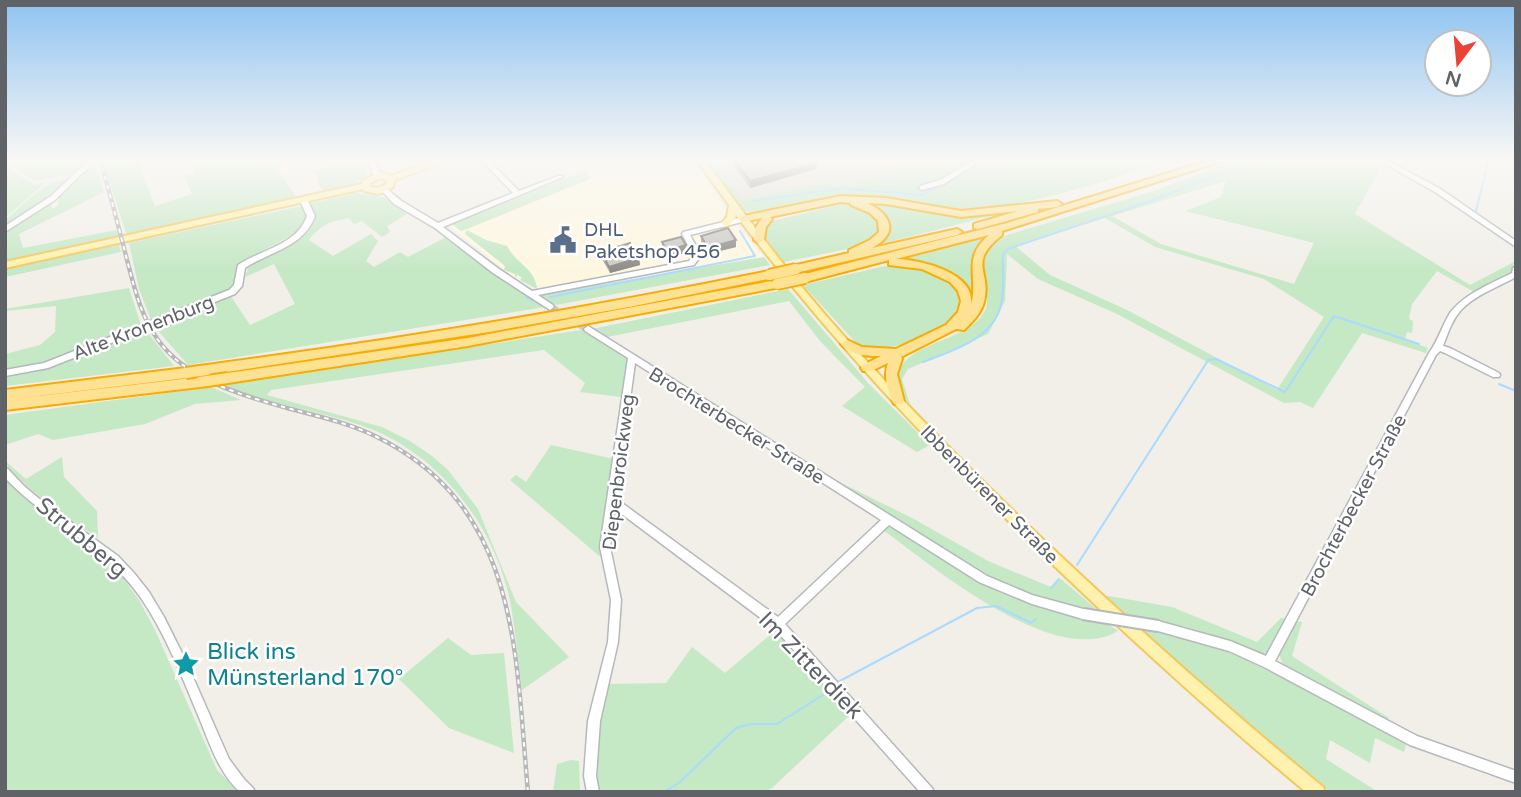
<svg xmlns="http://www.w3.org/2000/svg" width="1521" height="797" font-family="'Varela Round',sans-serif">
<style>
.commercial{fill:#fef7e0}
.industrial{fill:#e0deda}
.green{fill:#c5e8c5;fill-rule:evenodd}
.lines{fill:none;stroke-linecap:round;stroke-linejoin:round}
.stream{stroke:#aadaff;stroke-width:2}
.minor-tunnel{stroke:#ccccc8;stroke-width:8;stroke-dasharray:8 3.5;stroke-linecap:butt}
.minor-casing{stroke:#b5b8bc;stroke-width:3}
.major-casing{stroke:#f2c960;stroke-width:4}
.highway-casing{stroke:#f9ab00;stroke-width:4}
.minor{fill:#fff;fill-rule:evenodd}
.major{fill:#fff2af;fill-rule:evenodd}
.highway{fill:#fde293;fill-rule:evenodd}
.rail-casing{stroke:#b6b7b8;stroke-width:4.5}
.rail{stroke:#fff;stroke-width:2;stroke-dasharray:4.5;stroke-linecap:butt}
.minor-bridge-casing{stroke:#b5b8bc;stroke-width:14;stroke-linecap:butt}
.highway-bridge-casing{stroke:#f9ab00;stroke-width:14;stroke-linecap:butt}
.minor-bridge{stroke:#fff;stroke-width:10}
.highway-bridge{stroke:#fde293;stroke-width:10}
.wall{fill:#afaea9}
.shaded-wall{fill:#8f8d8a}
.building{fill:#cccac5;stroke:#8f8d8a;stroke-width:2}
.labels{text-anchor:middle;stroke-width:5;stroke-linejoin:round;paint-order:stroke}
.service-label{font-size:19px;fill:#4e5e75;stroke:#fff;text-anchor:start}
.street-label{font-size:19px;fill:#5f6368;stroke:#fff}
.near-street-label{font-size:23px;fill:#5f6368;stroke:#fff}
.near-culture-label{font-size:23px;fill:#0d838f;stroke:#fff;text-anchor:start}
</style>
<rect width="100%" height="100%" fill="#f1efe8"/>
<path class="commercial" d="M613 159H692L735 223 764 257 544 293 511 275 447 224Z"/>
<path class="industrial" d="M714 159H935L853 183H826L741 200Z"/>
<path class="green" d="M5 159H88L74 174 36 180 27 177Z
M102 159H137L155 206 192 194 184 176 195 173 190 159H271L296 197 322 191 314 171 363 159 367 174 356 183 323 193 127 236Z
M707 159H714L742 200 826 183H853L935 159H1174C1109 179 1042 204 973 209 940 211 911 199 879 197 835 194 794 204 752 212L744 211Z
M1239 159H1381L1384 161 1355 214 1470 285 1514 262 1513 271 1474 292 1437 271 1412 304 1409 319 1413 321 1412 333 1407 332 1405 339 1428 348 1426 353 1362 333 1313 408 1300 402 1284 403 1117 314 1038 279 1007 254 1005 301 988 334 908 369 902 379 910 405 895 381C904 339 960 346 983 314 997 294 970 264 988 245 992 241 1002 238 1007 235L1154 191ZM1226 181 1221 197 1185 211 1314 243 1294 284 1161 244 1112 216ZM1105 218 1155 247 1264 279 1324 317 1277 390 1127 310 1050 275 1015 246Z
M95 161 104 192 19 234 23 248 117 230 118 237 23 257V259L5 263V232L51 202 52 209 58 206 59 198 56 197Z
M5 163 27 181 33 182 31 185 46 182 5 218Z
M586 170 590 179 467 229 461 231 452 224Z
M68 178 50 197 5 228V220C26 203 41 183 68 178Z
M356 193 383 197 409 213 387 226 390 232 382 237 362 221 354 224 349 218C331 221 320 225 309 240L333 256 371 234 378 241 366 261 374 267 400 252 408 257 446 237 488 270 545 307 188 365 153 325 230 295 250 325 295 304 274 264 245 277 250 265 298 237 315 220 308 204Z
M855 200 895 204 950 215 1000 214 872 246 886 225Z
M842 204 869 210 880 223 875 237 852 248 784 262C776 251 757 235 768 222Z
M297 207H304L307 220C291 241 269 244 248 260 239 267 238 283 228 292L151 320 139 289 129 243Z
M467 230 486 240 507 246C516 264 535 268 537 289L520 280 522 278 518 275 515 277V274L504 270 505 266 465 234Z
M986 237C966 260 978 264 978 290 978 297 975 305 973 313 960 279 937 263 903 259Z
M119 245 121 252 5 277V268Z
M764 257 770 265 556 305 539 295Z
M911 265C921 268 933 270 942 275 1007 313 894 361 858 345L803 285 885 266Z
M129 288 141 325 30 368 5 370V354L40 345 55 332 56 306 5 311V309Z
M788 289 869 384 930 445 917 452 842 406 865 387 820 341 789 301 607 337 592 329Z
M144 328 174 366 5 386V376C53 370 100 346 144 328Z
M582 330 629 360 622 397 580 392 585 383 544 350 271 390 267 395 382 427 410 441 432 456 448 470 478 509 516 602 569 657 522 690C518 662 516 634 511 606 497 531 446 462 376 431 328 411 272 407 223 385Z
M211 387 241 400 195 404 145 424 53 440 38 434 5 445V415Z
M551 445 614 459 604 560 510 480 516 475 526 482Z
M62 457 64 477 97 511 98 538C65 516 32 494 5 464V461L26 479Z
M5 478 120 574 139 600 155 630 217 770 239 792H5Z
M831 478 914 519 988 561 1051 587 1061 579 1096 609C1004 602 909 526 831 478Z
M889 526C944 554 991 593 1051 611 1072 617 1101 617 1118 631 1054 669 934 567 883 530Z
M1103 595 1172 607 1257 642 1281 618 1287 619 1267 656 1187 627 1124 614Z
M1295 621 1302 622 1292 656 1389 718 1385 722 1284 667 1279 654Z
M1138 627C1217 638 1271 673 1340 709 1362 721 1385 730 1407 741L1404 752 1375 738 1370 763 1330 740 1326 759 1378 792H1330L1166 657Z
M777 629 852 713 772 788 764 792H599C592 756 599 719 606 684L666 683 692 647 725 673Z
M448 638 471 655 504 653 514 753 449 728 399 679Z
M571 760 579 761 580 792H553L557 764Z"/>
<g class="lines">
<path class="stream" d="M975 170 990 173 1014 159
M753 201 841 188 922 195 960 176
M1475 215 1489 159
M526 297 534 301
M550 297 755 256 740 231
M1208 360 1216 359 1285 392 1334 316 1419 344
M923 362C952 351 993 339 1001 305 1005 288 1002 270 1003 254L1008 249 1148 202 1259 159
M1499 384 1516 391
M1077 565 1207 362
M1051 588 1059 579
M838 682 977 608 996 606 1031 623 1036 619
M664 792 680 782 736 728 751 724H777L829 691"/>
<path class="minor-tunnel" d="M550 307 588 329"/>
<defs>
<path id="minor" d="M90 159H97L55 200 5 232V226L51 196Z
M368 159H375L380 176 379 177H375L374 176Z
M480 159H487L519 191 558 176H562L563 177 443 227 499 269 532 291 689 261 692 257 691 251 682 234 683 232 743 217 747 219 746 221 690 235 699 251 700 257 694 265 538 295 553 305 554 307 550 310 493 273 435 228 394 204 380 189 383 187H385L400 200 438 223 513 193Z
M976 159H984L944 184 922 190 919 188 920 186 940 180Z
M1376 159H1385L1439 188 1516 241V247L1435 192Z
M301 199H307L315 216C303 248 270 251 245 268L242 286 235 294 48 368 5 376V370L44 363 229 290 234 285 238 265C262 249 297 245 307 216L300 201Z
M1516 267V277C1498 287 1475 295 1461 310 1452 320 1448 333 1443 346L1450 348 1499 373 1500 375 1499 377H1493L1445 353 1440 351 1436 355 1275 661 1417 736 1516 771V783L1410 745 1264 667 1229 651 1158 631 1154 630 1153 626 1154 622 1158 621 1230 641 1266 656 1429 353C1438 341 1442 326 1450 313 1465 293 1491 284 1512 273L1513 268Z
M588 326 987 576 1032 595 1087 610 1088 614 1087 618 1083 619 1032 604 979 582 889 525 785 624 932 788 934 792H920L774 628 615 509 610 547 621 600 618 642 600 721 596 776 599 792H587L584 776 588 721 608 642 611 600 600 547 628 358 585 331 584 329ZM635 363 881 520 778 617 622 503 616 501Z
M5 468 8 469 24 486 42 501 118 556 134 573 149 592 164 617 185 659 229 759 244 779 253 788 255 792H240C216 770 208 737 195 708 180 671 163 630 141 598 106 547 47 522 5 478Z"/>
<path id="major" d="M438 159H451L395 180 393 187 379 194 364 191 363 189 5 268V262L362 184 363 180 381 172 391 176ZM381 178 387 180 386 184 378 188 371 187 370 183Z
M696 159H704C744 214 784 267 828 318 899 399 975 475 1053 549 1140 631 1230 711 1323 787L1325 792H1306C1215 716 1127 636 1042 554 932 447 828 337 736 215L734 220 729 225H723L722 223 727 217 729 205Z"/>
<path id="highway" d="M1214 159H1229L1002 231V235C966 264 992 270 984 302 981 314 972 322 964 330L956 329 901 357 902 359 897 374 904 401 902 404H894C888 391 883 377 888 363L871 371H863L861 368 863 365 881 356C866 356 852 356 841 344L847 340 862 347 896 349 946 325 958 312 961 301 958 291 950 282 922 269 889 265V260L805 282 800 278 805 274 1007 223ZM989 235C961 258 979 277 971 305 976 272 920 260 896 259Z
M841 196 886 198 961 211 1057 201 1062 204 1057 207 1038 209V212L978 229 974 228V224L1018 211 961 217 886 204 867 203C891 214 900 233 872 248L957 229 962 232 957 235 796 273 792 272 791 269 792 266 849 253V250L870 240 879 232 878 221 870 213 851 205 850 203 841 202 770 217 772 219 766 227 764 240 759 243 754 240 756 227 762 218 743 222 738 219 743 216Z
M769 271 774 275 773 278 629 307 489 332 207 375 201 370 207 365C395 340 583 309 769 271Z
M777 280 782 284 781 287 468 346 228 383 222 378 228 373 468 338Z
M186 368 192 373 186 378 5 400V390Z
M200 377 206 382 200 387 5 410V400Z"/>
</defs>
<use href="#minor" class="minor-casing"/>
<use href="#major" class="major-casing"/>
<use href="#highway" class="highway-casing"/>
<use href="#minor" class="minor"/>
<use href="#major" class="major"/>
<use href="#highway" class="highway"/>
<defs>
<path id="rail" d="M100 159C109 191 118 224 126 256 134 286 140 315 158 340 187 380 241 395 287 408 317 416 349 423 377 437 521 508 515 654 528 792"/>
</defs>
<use href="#rail" class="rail-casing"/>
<use href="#rail" class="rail"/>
<defs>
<path id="minor-bridge" d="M1083 614 1158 626"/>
<path id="highway-bridge" d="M769 275 796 269
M777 284 805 278
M186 373 207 370
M200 382 228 378"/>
</defs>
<use href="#minor-bridge" class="minor-bridge-casing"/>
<use href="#highway-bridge" class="highway-bridge-casing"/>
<use href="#minor-bridge" class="minor-bridge"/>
<use href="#highway-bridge" class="highway-bridge"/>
</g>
<path class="wall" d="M729 159H814L816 169 750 188Z
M701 236 736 247 708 254 701 242Z
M662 242 686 245 687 252 667 258 662 249Z
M601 252 639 258 640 265 610 273 602 259Z"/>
<path class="shaded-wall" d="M817 163 816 169 750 188V181Z
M736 240V247L708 254V248Z
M686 245 687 252 667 258V251Z
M639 258 640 265 610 273 609 267Z"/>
<path class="building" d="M734 159H814L817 163 750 181Z
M728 228 736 240 708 248 701 236Z
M681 237 686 245 667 251 662 242Z
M630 243 639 258 609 267 601 252Z"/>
<linearGradient id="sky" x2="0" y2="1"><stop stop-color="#8fc3f1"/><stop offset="0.59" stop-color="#f9f8f5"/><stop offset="1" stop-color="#f9f8f5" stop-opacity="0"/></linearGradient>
<rect width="1521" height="271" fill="url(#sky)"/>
<defs>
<symbol id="civic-bare" viewBox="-9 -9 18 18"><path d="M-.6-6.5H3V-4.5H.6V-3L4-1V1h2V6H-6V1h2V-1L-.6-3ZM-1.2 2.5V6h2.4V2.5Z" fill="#5c6f8a" stroke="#fff" stroke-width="2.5" paint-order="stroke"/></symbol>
<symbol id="sight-bare" viewBox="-9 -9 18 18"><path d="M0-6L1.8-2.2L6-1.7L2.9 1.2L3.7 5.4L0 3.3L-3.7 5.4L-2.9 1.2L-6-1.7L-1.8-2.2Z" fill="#0f9aa8" stroke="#fff" stroke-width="2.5" paint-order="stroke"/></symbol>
</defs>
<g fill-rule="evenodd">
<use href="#civic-bare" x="544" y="221" width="38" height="38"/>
<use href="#sight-bare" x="167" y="645" width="38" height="38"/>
</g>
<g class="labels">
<g class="service-label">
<text x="584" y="236">DHL<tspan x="584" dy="22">Paketshop 456</tspan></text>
</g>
<g class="street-label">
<text transform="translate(143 327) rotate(-21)" y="7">Alte Kronenburg</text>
<text transform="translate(737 425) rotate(32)" y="7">Brochterbecker Straße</text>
<text transform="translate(618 472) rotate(-83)" y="7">Diepenbroickweg</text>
<text transform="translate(990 494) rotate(45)" y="7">Ibbenbürener Straße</text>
<text transform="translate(1353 505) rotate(-62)" y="7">Brochterbecker Straße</text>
</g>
<g class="near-street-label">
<text transform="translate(82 537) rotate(40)" y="8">Strubberg</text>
<text transform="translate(811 665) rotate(46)" y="8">Im Zitterdiek</text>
</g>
<g class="near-culture-label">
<text x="207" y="659">Blick ins<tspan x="207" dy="26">Münsterland 170°</tspan></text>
</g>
</g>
<rect width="1521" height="797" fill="none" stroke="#5f6368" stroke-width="14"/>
<g transform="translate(1458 63) rotate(196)"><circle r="33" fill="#ffffff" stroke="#bfc1c3" stroke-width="2"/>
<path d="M0-5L12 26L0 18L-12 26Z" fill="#ea4335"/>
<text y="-10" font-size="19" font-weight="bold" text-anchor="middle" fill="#5f6368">N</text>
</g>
</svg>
